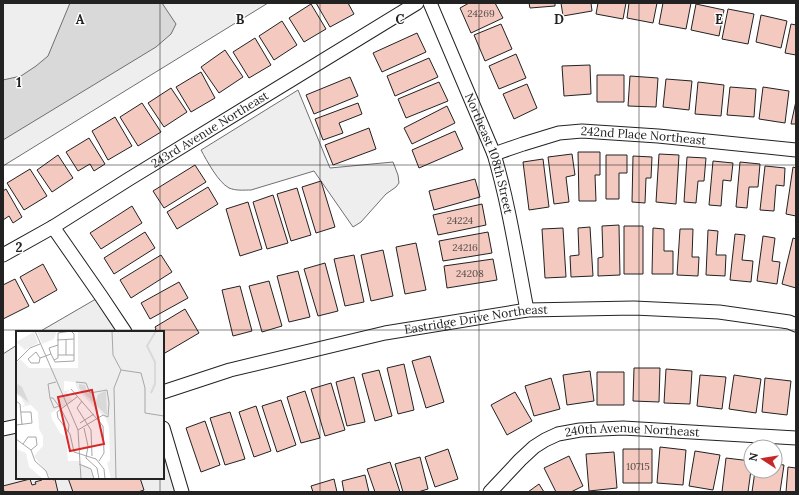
<svg xmlns="http://www.w3.org/2000/svg" width="799" height="495" font-family="Lora,serif">
<style>
.green{fill:#eee;stroke:#6f6f6f}
.water{fill:#d9d9d9;stroke:#6f6f6f}
.building{fill:#f3c9c0;stroke:#222}
.lines{fill:none;stroke-linecap:round;stroke-linejoin:round}
.minor-casing{stroke:#222;stroke-width:15}
.minor{stroke:#fff;stroke-width:13}
.grid{fill:none;stroke:#222;stroke-width:1;stroke-opacity:0.55}
.labels{text-anchor:middle;stroke-width:3;stroke-linejoin:round;paint-order:stroke}
.number-label{font-size:10px;fill:#564c4a}
.street-label{font-size:12px;fill:#222;stroke:#fff}
.inset-river{fill:none;stroke:#d9d9d9;stroke-width:2}
.inset-road{fill:none;stroke:#a7a7a7;stroke-width:1}
.view{fill:#d62828;fill-opacity:0.15;stroke:#d62828;stroke-width:2}
.inset-edge{fill:none;stroke:#222;stroke-width:2}
.grid-label{font-size:13px;text-anchor:middle;font-weight:bold;fill:#222;stroke:#fff;stroke-width:3;stroke-linejoin:round;paint-order:stroke}
</style>
<rect width="100%" height="100%" fill="#fff"/>
<path class="green" d="M3 3H268L3 166Z
M298 90 330 168 393 162 398 175 399 183 396 187 386 194 361 222 353 227 314 171 251 190C244 190 236 191 229 188 218 182 207 161 201 150Z
M101 296 125 332H39Z
M17 345V478H163V436L182 492H3V354Z"/>
<path class="water" d="M70 3H162L176 24 171 34 156 47 3 140V80L21 76 36 66 48 56Z"/>
<path class="building" d="M316 3H348L354 14 330 27Z
M469 3H495L503 18 471 33 460 8Z
M529 3H555V6L530 8Z
M561 3H591L592 11 563 16Z
M598 3H626L623 19 596 14Z
M629 3H657L653 23 627 18Z
M663 3H691L686 29 659 24Z
M311 4 326 29 304 42 289 18Z
M696 4 724 10 719 36 691 30Z
M728 9 754 14 748 44 722 39Z
M761 15 787 21 781 48 756 42Z
M282 21 297 45 274 60 259 36Z
M501 24 512 49 485 61 474 35Z
M791 24 796 25V55L785 53Z
M417 33 426 52 382 72 373 53Z
M255 38 271 65 249 78 233 52Z
M225 50 243 77 219 93 201 67Z
M516 54 526 78 499 89 489 66Z
M429 58 438 77 395 96 387 76Z
M590 65 591 94 564 96 562 66Z
M201 72 215 98 191 112 176 87Z
M597 75H624V102H597Z
M630 76 658 78 656 107 628 106Z
M350 77 358 96 314 114 306 95Z
M666 79 692 81 689 110 663 107Z
M439 82 448 101 406 118 398 99Z
M698 82 724 85 721 116 695 114Z
M527 84 537 108 514 119 503 94Z
M730 87 756 89 754 117 727 115Z
M763 87 789 91 785 123 759 119Z
M171 88 187 112 164 127 148 103Z
M796 101V124H791Z
M142 103 161 132 138 146 120 117Z
M358 103 362 114 339 123 343 133 323 140 315 119Z
M447 106 455 123 412 144 404 128Z
M115 117 132 146 108 160 92 131Z
M369 128 376 149 333 165 325 145Z
M455 131 463 149 419 168 412 150Z
M89 138 105 164 94 171 90 164 78 171 66 152Z
M578 152H600V175H595L596 201H579Z
M572 154 575 175 566 177 569 202 554 204 548 157Z
M659 154 679 155 676 204 656 202Z
M58 155 73 178 52 192 37 170Z
M606 155H627V173H619V199H606Z
M633 156 652 157 651 178H646L645 203 632 202Z
M687 157 706 158 704 181H698L696 203 684 202Z
M543 159 549 207 529 210 523 162Z
M713 161 733 163 731 181 723 180 721 206 709 205Z
M740 162 760 164 758 187H749L747 208 736 207Z
M195 165 206 182 164 208 153 191Z
M765 166 785 168 784 186 776 185 774 211 760 210Z
M793 167 796 168V216L786 214Z
M30 169 47 196 24 210 7 183Z
M475 179 480 197 434 210 429 191Z
M321 181 335 227 316 233 302 187Z
M208 187 218 204 177 229 167 212Z
M297 188 311 235 291 241 277 194Z
M6 189 22 217 13 223 9 216 3 220V191Z
M273 195 288 243 267 249 253 202Z
M248 202 262 249 240 256 226 209Z
M482 204 486 225 438 235 433 215Z
M132 206 142 223 101 249 90 233Z
M619 225 620 275 598 276V258L603 257 602 226Z
M624 226H643V274H624Z
M590 227 593 276 571 277 570 256 579 255 578 228Z
M563 228 566 277 545 278 542 229Z
M653 228 664 229V251H673V274H652Z
M680 229H693L692 257H699L698 276 677 275Z
M708 230 718 231 716 255H726L725 276 706 275Z
M145 232 155 248 114 274 104 258Z
M488 232 492 253 443 261 439 241Z
M735 234 745 235 742 260 753 261 751 282 730 280Z
M763 236 775 238 772 261 780 262 777 284 757 281Z
M793 238 796 239V288L782 284Z
M416 243 426 290 405 294 396 247Z
M383 250 393 296 371 301 361 255Z
M161 255 172 272 131 298 120 280Z
M354 255 364 302 345 306 334 259Z
M493 259 497 280 447 288 444 266Z
M325 263 338 311 318 316 304 269Z
M43 264 57 290 34 303 20 277Z
M298 271 310 317 289 322 277 276Z
M15 279 29 306 3 319V285Z
M269 281 282 326 262 332 249 286Z
M179 282 188 298 150 319 141 303Z
M240 286 252 331 233 336 222 290Z
M185 309 199 333 165 353 163 352V332H155L154 331 156 329 155 327Z
M430 356 444 402 426 408 412 361Z
M404 364 414 410 398 414 387 368Z
M634 368H660L659 402 633 401Z
M666 369 692 371 690 404 664 403Z
M379 370 392 416 375 421 362 374Z
M590 371 594 401 567 405 563 375Z
M597 372H624V405H597Z
M700 375 726 377 722 409 697 406Z
M734 375 761 379 756 413 729 409Z
M354 377 365 422 347 426 336 382Z
M551 378 560 409 534 416 525 386Z
M765 378 791 381 787 415 762 412Z
M331 383 345 430 325 436 311 389Z
M305 391 320 438 301 443 287 397Z
M515 392 532 421 507 435 491 405Z
M281 400 296 445 277 452 262 406Z
M256 406 271 451 254 457 239 412Z
M230 412 245 459 225 465 210 418Z
M205 421 220 465 201 472 186 428Z
M660 447 686 450 683 485 657 483Z
M448 449 458 479 435 487 425 457Z
M623 449H652V483H623Z
M695 451 720 455 713 490 689 486Z
M614 452 617 488 589 491 586 454Z
M569 456 583 486 571 492H556L544 468Z
M420 457 428 489 418 492H403L395 464Z
M726 458 751 461V470L748 492H722Z
M390 462 400 492H375L367 469Z
M775 464 784 465 780 492H752L755 471H775Z
M788 467 796 468V492H786Z
M365 475 369 492H344L342 481Z
M41 478H53V480L55 479 58 492H4L3 486 30 479 32 485 36 484 35 482 42 480Z
M68 478H140L144 490 138 492H73Z
M334 479 337 492H313L311 486Z
M539 484 544 492H528Z"/>
<g class="lines">
<defs>
<g id="minor">
<path id="s1" d="M430 3 494 154C509 205 517 258 527 310"/>
<path id="s2" d="M494 154 523 144 559 133 582 131 658 136 796 150"/>
<path d="M53 227 101 296 125 332"/>
<path id="s3" d="M3 255 53 227 129 179 417 3"/>
<path id="s4" d="M163 392 230 370 385 333 527 310 634 308 719 312 789 322 796 325"/>
<path d="M163 428 182 492"/>
<path d="M3 429 17 426"/>
<path id="s5" d="M490 492 520 460 534 447 545 440 558 434 580 430 623 428 796 438"/>
</g>
</defs>
<use href="#minor" class="minor-casing"/>
<use href="#minor" class="minor"/>
</g>
<path class="grid" d="M160 3V332M320 3V492M479 3V492M639 3V492M3 165H796M3 330H796M160 478V492"/>
<g class="labels">
<g class="number-label">
<text x="481" y="17">24269</text>
<text x="460" y="224">24224</text>
<text x="465" y="251">24216</text>
<text x="470" y="277">24208</text>
<text x="638" y="470">10715</text>
</g>
<g class="street-label">
<text dy="4" stroke="none"><textPath href="#s3" startOffset="242">243rd Avenue Northeast</textPath></text>
<text dy="4" stroke="none"><textPath href="#s2" startOffset="153">242nd Place Northeast</textPath></text>
<text dy="4" stroke="none"><textPath href="#s1" startOffset="162">Northeast 108th Street</textPath></text>
<text dy="4" stroke="none"><textPath href="#s4" startOffset="322">Eastridge Drive Northeast</textPath></text>
<text dy="4" stroke="none"><textPath href="#s5" startOffset="165">240th Avenue Northeast</textPath></text>
</g>
</g>
<g transform="translate(16 331)">
<rect width="148" height="148" fill="#fff"/>
<path d="M21 0H41L38 8 26 13ZM58 0H148V148H95L91 132 94 129 93 96 90 88 61 58 59 51 48 50V60L54 59 51 62 57 70 35 82 36 88 44 102 50 106 52 130H64V133L73 136 78 148H0V118L10 122 13 136 27 148 34 146 18 125 27 115V105L23 98 22 81 15 74 0 77 9 74 5 66 0 64V33L4 28 13 37H62V1ZM18 1 22 12 9 19 0 11Z" fill="#eee"/>
<path d="M2 53 6 56 13 72 0 61ZM63 53 69 54 71 61 78 64 77 71 63 57ZM90 60 91 83 90 84 79 73 82 63Z" fill="#d9d9d9"/>
<path class="inset-river" d="M135 62 139 53V31L131 15 140 0"/>
<path class="inset-road" d="M19 0 62 99 65 148M96 0 97 24 105 39 98 57 100 148M41 9 58 8M50 9V24M42 24H58M24 27 23 32H15L12 28 20 21 24 27 35 23M38 29 42 27V2L55 0 58 3V30L39 31 35 23 33 17 42 14M0 31 14 17 24 13M105 39 125 42 129 57V82L148 85M40 51 32 53 34 67H37L45 78 53 94 52 101M60 51 70 52 74 62 91 59 93 72 92 86 87 84 62 99M55 58 87 95 88 122 83 130M61 66 41 81 42 87 54 103 58 121 80 128 88 138 89 148M34 67 38 77 43 75M0 70 4 73 6 94M66 70 61 77 75 99 76 125M64 92 78 83M0 94 16 92 15 81H5M68 97 72 115 70 127 81 137 83 148M0 108 15 119 19 130 30 140 33 148M7 113 12 106H20L21 114 15 119M63 133 75 138 78 148"/>
<path class="view" d="M76 59 88 113 54 120 42 66Z"/>
<rect width="148" height="148" class="inset-edge"/>
</g>
<g class="grid-label">
<text x="80" y="24">A</text>
<text x="240" y="24">B</text>
<text x="400" y="24">C</text>
<text x="559" y="24">D</text>
<text x="719" y="24">E</text>
<text x="19" y="87">1</text>
<text x="19" y="252">2</text>
</g>
<rect width="799" height="495" fill="none" stroke="#222222" stroke-width="8"/>
<g transform="translate(763 459) rotate(282)"><circle r="19" fill="#ffffff" stroke="#a7a7a7"/>
<path d="M0-3L7 15L0 10L-7 15Z" fill="#c62828"/>
<text y="-6" font-size="11" font-weight="bold" text-anchor="middle" fill="#222222">N</text>
</g>
</svg>
